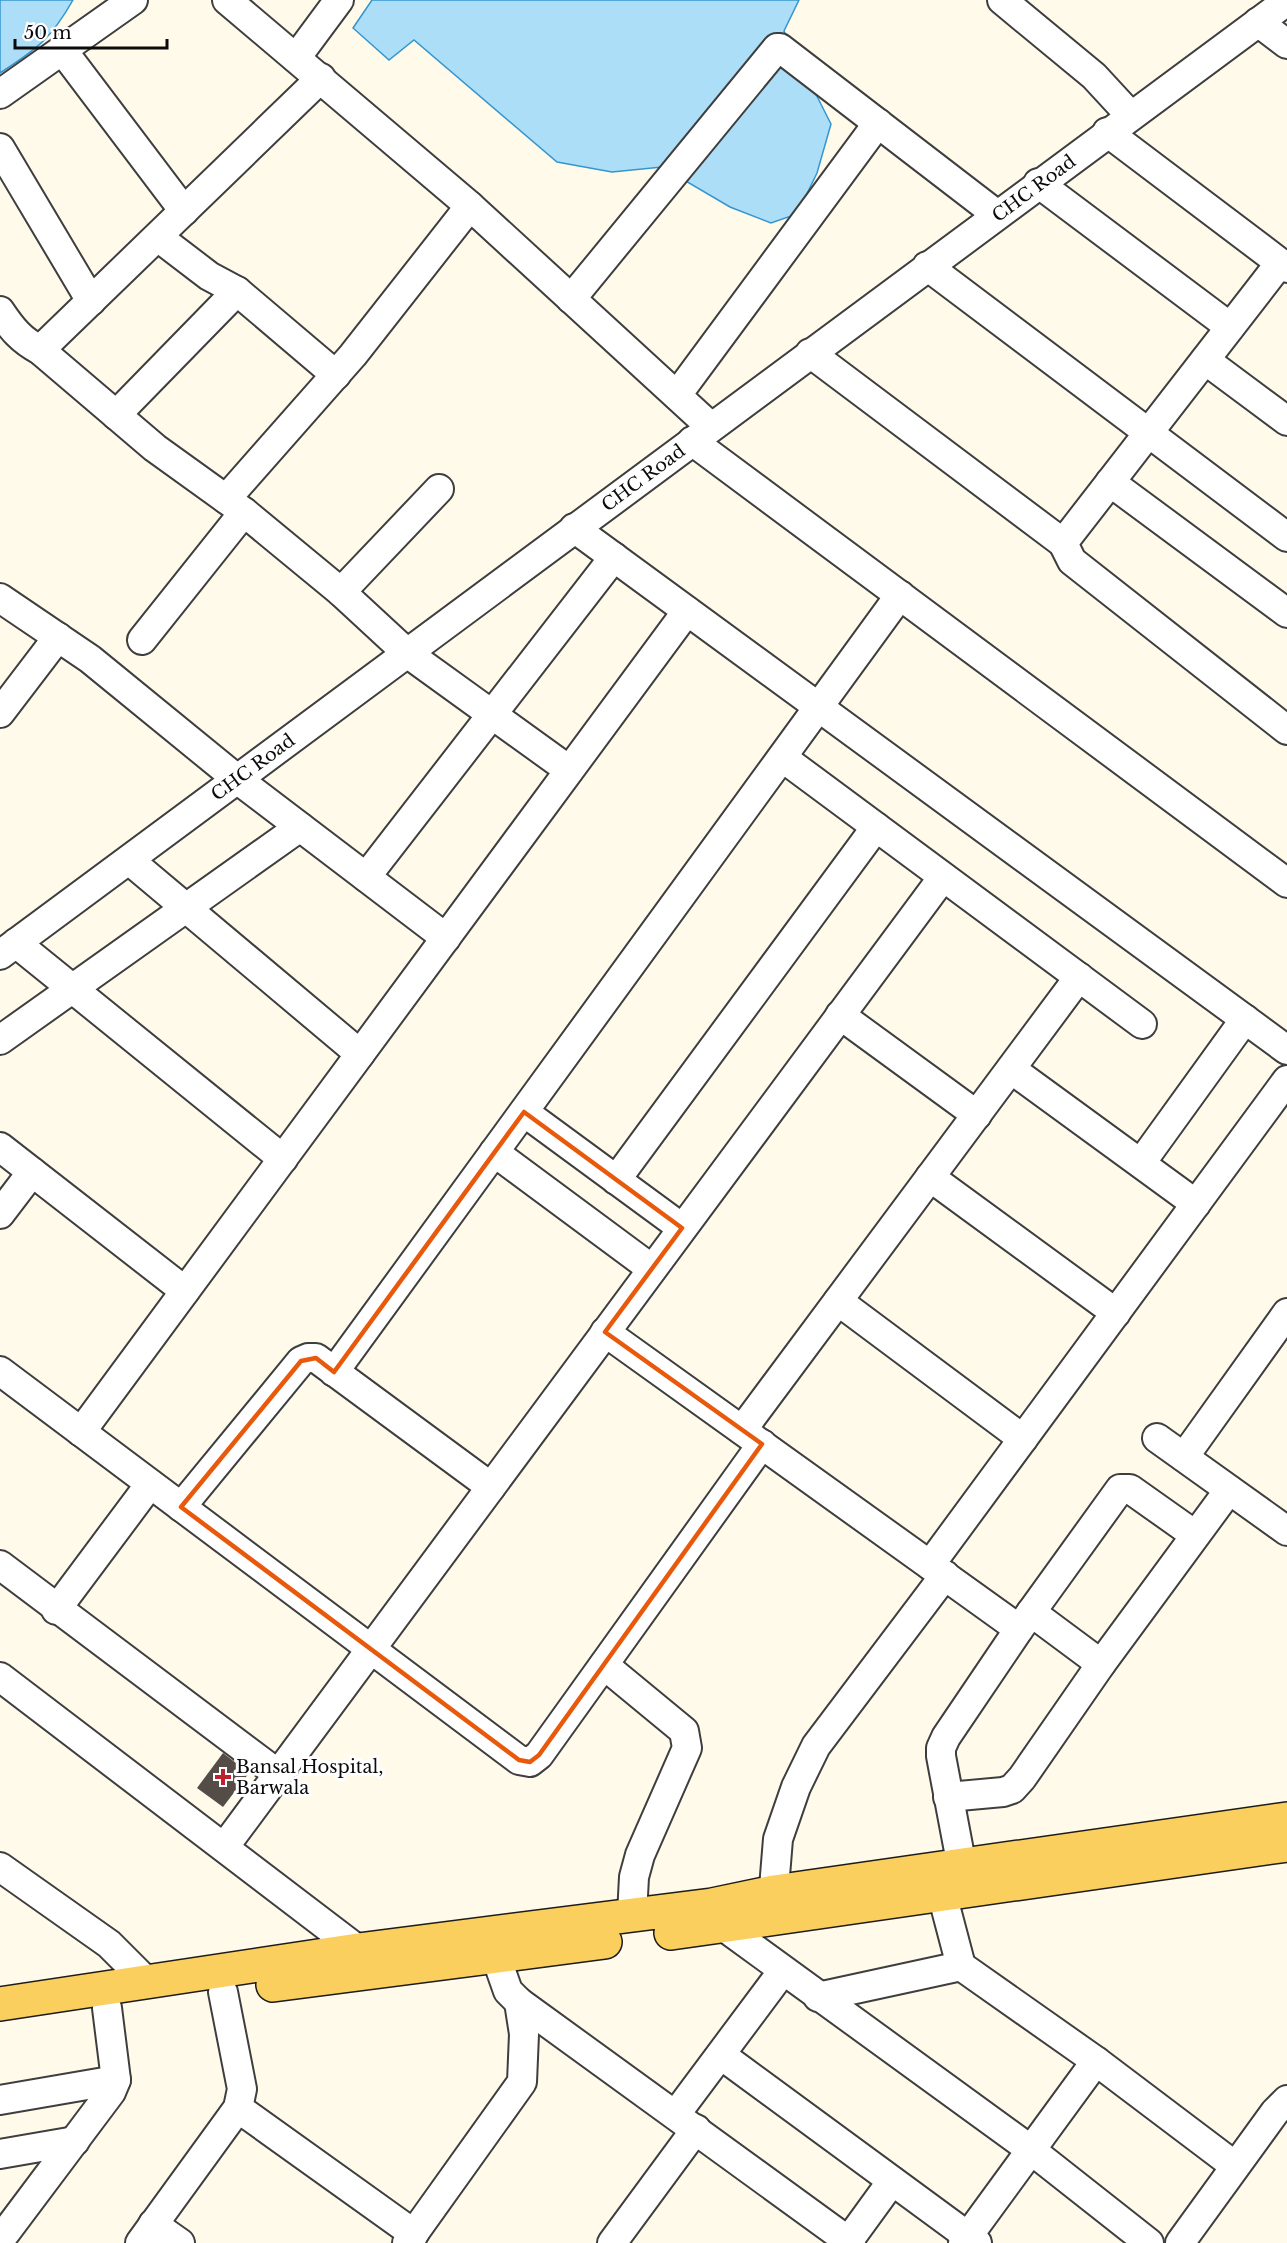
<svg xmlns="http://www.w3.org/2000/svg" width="1287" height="2243" font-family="'Libre Baskerville',serif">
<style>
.water{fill:#addef7;stroke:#3496ce;stroke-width:1.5}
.building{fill:#544c47}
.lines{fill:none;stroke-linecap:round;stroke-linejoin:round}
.minor-casing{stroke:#3e3e3e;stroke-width:32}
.major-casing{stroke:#1c1c1c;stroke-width:36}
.minor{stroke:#fff;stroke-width:28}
.major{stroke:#facf5e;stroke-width:33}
.marked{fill:none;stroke:#e8590c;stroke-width:4.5;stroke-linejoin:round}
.poi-dot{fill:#bc222e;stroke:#fff;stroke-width:2}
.labels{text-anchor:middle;stroke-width:6;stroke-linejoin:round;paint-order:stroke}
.street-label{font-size:18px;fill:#0b0b0b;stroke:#fff}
.poi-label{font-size:18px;fill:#0b0b0b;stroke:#fff;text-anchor:start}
</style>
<rect width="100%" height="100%" fill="#fffae9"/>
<path class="water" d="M0 0H73C51 39 37 49 0 73Z
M372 0H799L784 31 831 124 817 173 797 214 771 223 730 207 662 167 612 172 557 162 414 40 389 60 353 28Z"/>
<path class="building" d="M223 1753 249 1773 223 1807 197 1788Z"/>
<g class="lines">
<defs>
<g id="minor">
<path d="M227 0 470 206 711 427"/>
<path d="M1002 0 1094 76 1130 115"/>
<path d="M1258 22 1287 44"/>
<path d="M63 51 184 211"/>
<path d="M296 58 339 0"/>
<path d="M0 94 133 0"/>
<path d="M1107 132 1287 268"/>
<path d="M0 148 91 301"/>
<path d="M1038 183 1230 327"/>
<path d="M158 237 209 276 237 291 336 375"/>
<path d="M1280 263 1063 543 1072 561 1287 730"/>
<path d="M927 266 1287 537"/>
<path d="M571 299 777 48H780L996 214"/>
<path d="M0 311C12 329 21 340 40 350L155 448 244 512 341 592 407 653 569 770"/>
<path d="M40 350 321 78"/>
<path d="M810 353 1063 543"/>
<path d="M1205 360 1287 421"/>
<path d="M677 395 878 123"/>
<path d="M116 415 237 291"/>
<path d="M692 441 1287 883"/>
<path d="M1110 482 1287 613"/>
<path d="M226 499 353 355 470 206"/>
<path d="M574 528 1287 1050"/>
<path d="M341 592 439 489"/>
<path d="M0 598 90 659 237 779 446 938"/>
<path d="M142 640 244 512"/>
<path d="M0 713 58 637"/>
<path d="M783 758 1142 1024"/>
<path d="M129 860 360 1054"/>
<path d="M366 877 614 557"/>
<path d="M16 943 283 1159"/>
<path id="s1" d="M0 955 1287 1"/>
<path d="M840 1015 977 1115"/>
<path d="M0 1040 300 827"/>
<path d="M1011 1069 1196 1204"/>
<path d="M524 1112 682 1228"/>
<path d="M0 1147 185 1291"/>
<path d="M494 1152 652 1269"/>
<path d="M1141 1163 1245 1019"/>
<path d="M930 1177 1116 1313"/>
<path d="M616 1180 876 827"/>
<path d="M0 1214 32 1172"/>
<path d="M838 1301 1023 1439"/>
<path d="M605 1332 1019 1629"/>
<path d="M0 1371 519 1760 530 1762 539 1755 762 1444"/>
<path d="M334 1372 900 595"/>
<path d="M742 1430 1079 977"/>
<path d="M81 1432 687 611"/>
<path d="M1157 1438 1287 1531"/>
<path d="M1184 1457 1287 1313"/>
<path d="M181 1507 301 1361 308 1358H316L491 1487"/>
<path d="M0 1565 278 1774"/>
<path d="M930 1565 1287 1080"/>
<path d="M56 1610 150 1484"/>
<path d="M1031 1612 1101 1664"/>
<path d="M604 1665 684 1731 687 1748 640 1855 634 1877 632 1915"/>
<path d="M0 1677 370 1959"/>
<path d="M948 1797 1003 1792 1012 1789 1022 1778 1101 1664 1229 1490"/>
<path d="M225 1846 943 877"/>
<path d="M0 1867 109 1944 147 1982"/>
<path d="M966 1888 941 1756V1748L946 1737 1019 1629 1120 1489H1130L1195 1535"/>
<path d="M942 1894 961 1966 1096 2061 1235 2166"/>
<path d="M772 1912 778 1839 796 1787 816 1746 945 1575"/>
<path d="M723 1926 1031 2150 1149 2243"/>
<path d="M496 1957 508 1991 519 2002 851 2243"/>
<path d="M818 1997 961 1966"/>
<path d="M721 2055 977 2243"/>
<path d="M0 2100 116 2080"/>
<path d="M238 2108 414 2234"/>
<path d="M676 2114 782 1972"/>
<path d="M0 2154 75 2141"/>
<path d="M153 2224 180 2243"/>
<path d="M0 2240 111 2092 116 2080 107 2008"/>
<path d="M140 2243 238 2108 242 2089 223 1992"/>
<path d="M407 2243 522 2082 524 2034 519 2002"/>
<path d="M612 2243 696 2129"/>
<path d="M847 2243 892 2181"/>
<path d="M963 2243 1096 2061"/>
<path d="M1180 2243 1275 2112 1287 2100"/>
</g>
<path id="major" d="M671 1933 1287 1845
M273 1985 605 1942
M0 2004 358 1950 712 1905 774 1892 1287 1819"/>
</defs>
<use href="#minor" class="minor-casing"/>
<use href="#major" class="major-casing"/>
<use href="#minor" class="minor"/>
<use href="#major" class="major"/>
</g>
<path class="marked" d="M524 1112 682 1228 605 1332 762 1444 539 1755 530 1762 519 1760 181 1507 301 1361 316 1358 334 1372Z"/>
<path class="poi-dot" d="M220 1768h6v6h6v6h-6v6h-6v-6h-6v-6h6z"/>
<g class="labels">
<g class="street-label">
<text dy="6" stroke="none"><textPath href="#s1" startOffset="1287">CHC Road</textPath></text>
<text dy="6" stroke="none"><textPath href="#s1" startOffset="801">CHC Road</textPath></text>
<text dy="6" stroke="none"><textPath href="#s1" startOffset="315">CHC Road</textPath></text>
</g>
<g class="poi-label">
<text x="236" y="1773">Bansal Hospital,<tspan x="236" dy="21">Barwala</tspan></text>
</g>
</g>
<path d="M15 39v9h152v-9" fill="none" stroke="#0b0b0b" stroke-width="3"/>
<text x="24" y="39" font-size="18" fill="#0b0b0b" stroke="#ffffff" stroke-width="4.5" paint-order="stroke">50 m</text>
</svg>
